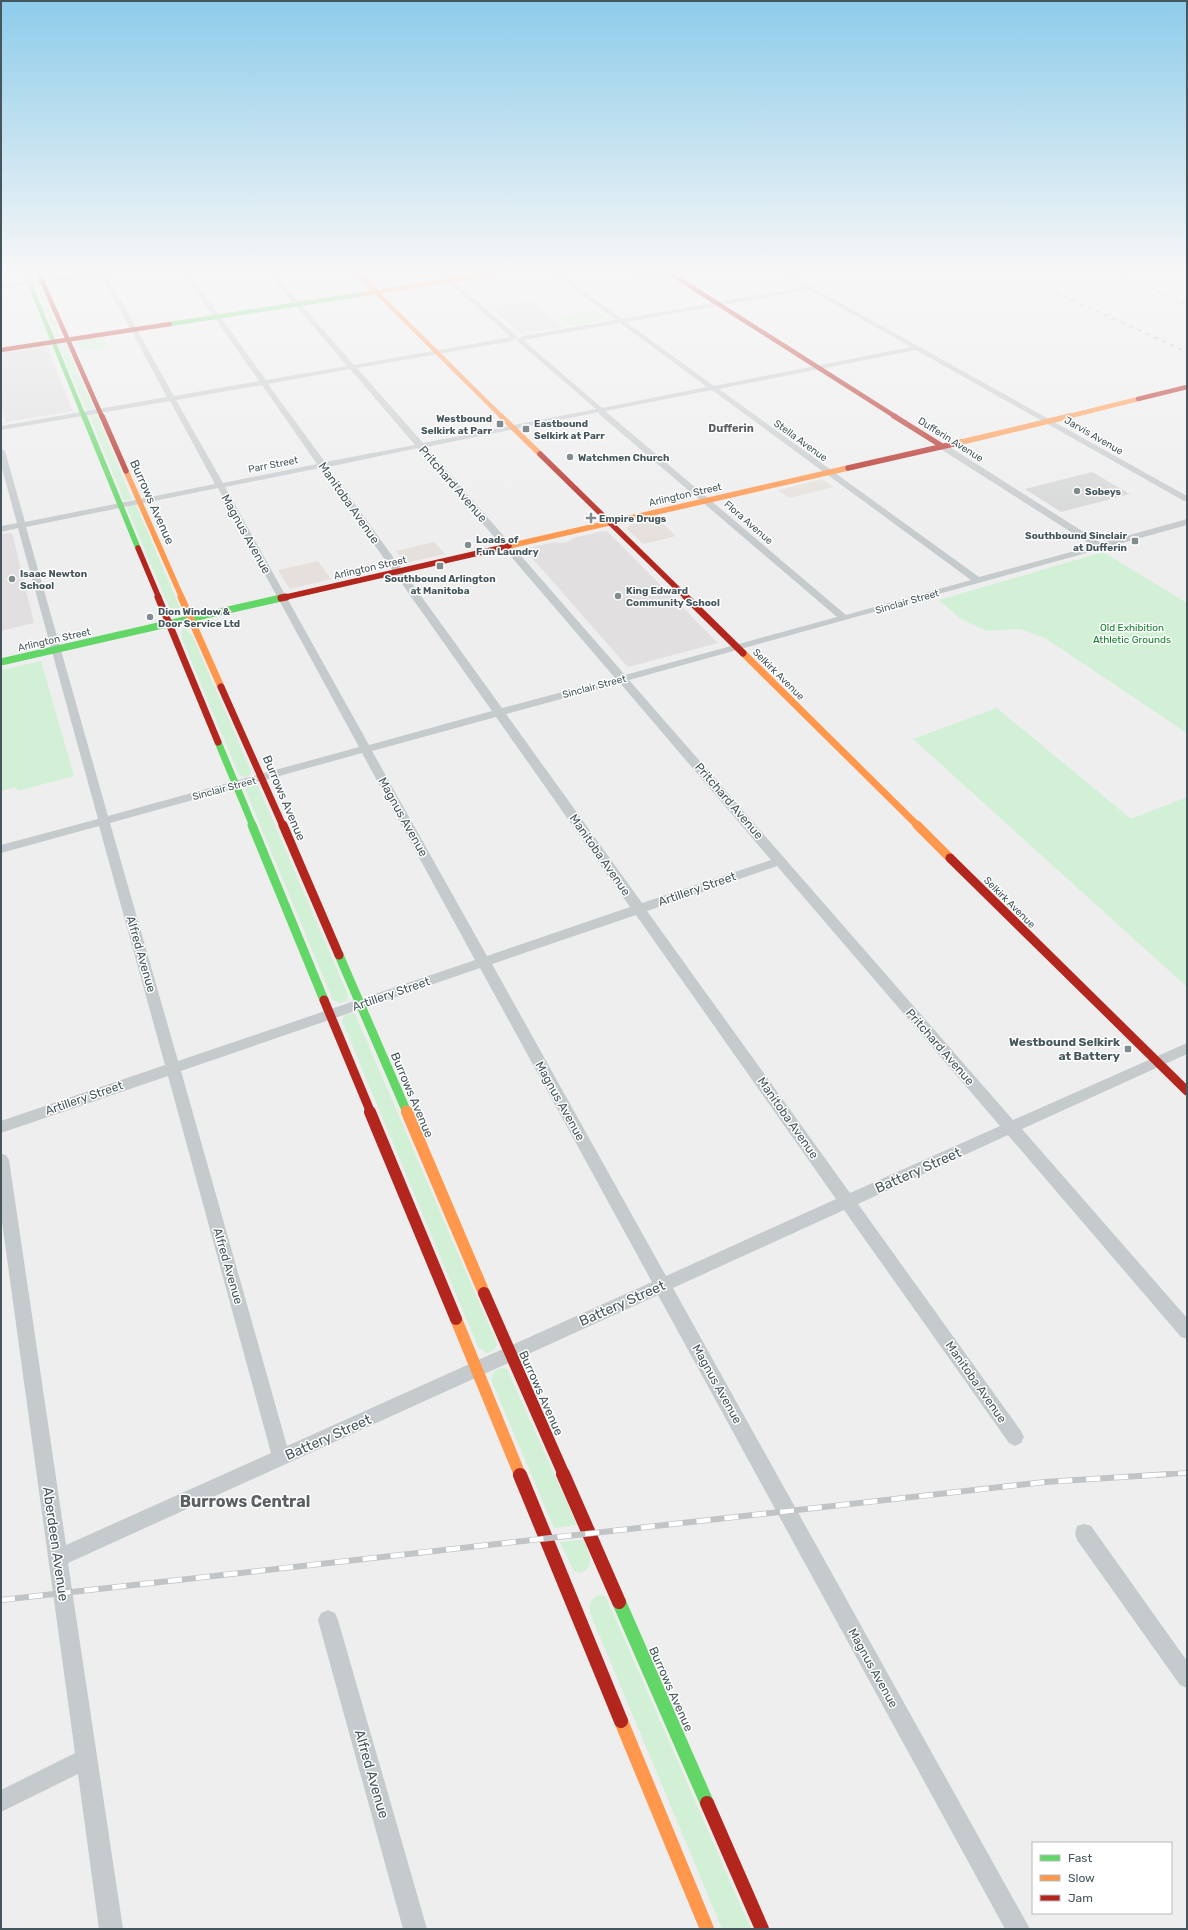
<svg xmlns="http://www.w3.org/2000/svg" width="1188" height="1930" font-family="Rubik,sans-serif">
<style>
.commercial{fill:#e5e0db}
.education{fill:#e1dfe0}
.green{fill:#d1f0d5}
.building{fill:#d5d6d7}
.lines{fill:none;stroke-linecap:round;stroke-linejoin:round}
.street{fill:#c5cacc;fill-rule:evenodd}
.fast-far4{stroke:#63d668;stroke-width:4.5}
.fast-far3{stroke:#63d668;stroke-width:5.5}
.fast-far2{stroke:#63d668;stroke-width:7}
.fast-far1{stroke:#63d668;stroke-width:9}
.fast{stroke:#63d668;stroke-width:14}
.slow-far5{stroke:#ff974d;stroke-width:4.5}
.slow-far4{stroke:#ff974d;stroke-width:5.5}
.slow-far3{stroke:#ff974d;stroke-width:7}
.slow-far2{stroke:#ff974d;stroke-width:9}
.slow-far1{stroke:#ff974d;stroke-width:12}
.slow{stroke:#ff974d;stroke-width:14}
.jam-far5{stroke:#b3261e;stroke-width:4.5}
.jam-far4{stroke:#b3261e;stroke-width:5.5}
.jam-far3{stroke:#b3261e;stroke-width:7}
.jam-far2{stroke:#b3261e;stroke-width:9}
.jam-far1{stroke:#b3261e;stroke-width:12}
.jam{stroke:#b3261e;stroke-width:14}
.rail-far2-casing{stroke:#c1c4c6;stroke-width:2}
.rail-far1-casing{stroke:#c1c4c6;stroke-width:5.5}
.rail-casing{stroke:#c1c4c6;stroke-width:6}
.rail-far2{stroke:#fff;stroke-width:1.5;stroke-dasharray:4.5;stroke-linecap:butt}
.rail-far1{stroke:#fff;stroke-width:4;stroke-dasharray:12;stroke-linecap:butt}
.rail{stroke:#fff;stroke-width:4.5;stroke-dasharray:14;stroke-linecap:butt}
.slow-bridge-far1{stroke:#ff974d;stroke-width:4.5}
.slow-bridge{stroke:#ff974d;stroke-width:5.5}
.jam-bridge{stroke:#b3261e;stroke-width:4.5}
.poi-dot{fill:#808c8f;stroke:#fff;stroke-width:1.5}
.labels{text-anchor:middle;stroke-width:3;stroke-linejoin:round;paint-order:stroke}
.far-poi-label{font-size:10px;font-weight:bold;fill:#45575c;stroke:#fff;text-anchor:start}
.far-street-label{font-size:10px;fill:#45575c;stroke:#fff}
.far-park-label{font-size:10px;fill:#12802e;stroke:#fff}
.far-neighbourhood-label{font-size:11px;font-weight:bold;fill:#5a6063;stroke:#fff}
.street-label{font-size:12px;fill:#45575c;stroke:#fff}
.poi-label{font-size:12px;font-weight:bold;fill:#45575c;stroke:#fff;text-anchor:end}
.near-street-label{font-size:14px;fill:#45575c;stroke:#fff}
.near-neighbourhood-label{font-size:16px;font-weight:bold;fill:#5a6063;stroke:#fff}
</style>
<rect width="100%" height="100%" fill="#efeeee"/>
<path class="commercial" d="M823 479 834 487 789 498 778 490Z
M657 518 676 536 643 544 626 528 630 525Z
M434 542 445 554 405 563 396 551Z
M318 561 331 579 290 589 278 570Z"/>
<path class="education" d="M530 301 564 327 522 334 490 307Z
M47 346 73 411 6 422 1 407V353Z
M603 531H607L718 643 628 667 524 549 554 542 561 543 570 541 573 538Z
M8 533H12L34 623 1 631V534Z"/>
<path class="green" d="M35 284H40L61 337 56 335Z
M596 310 608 319 570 326 558 317Z
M102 337 107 347 82 351 77 341Z
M64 343 66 345 94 409 86 410 59 346Z
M89 414 97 415 132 499 124 501Z
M136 505 180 608 179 613 175 614 169 607 127 508 129 506Z
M1103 552 1187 603V733L1045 638 1020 629 987 631 961 619 939 600Z
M185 628 193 637 251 771V774L247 777 239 775 182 639V629Z
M41 661 74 776 17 791 16 787 1 791V670Z
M997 708 1131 819 1187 797V987L913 739Z
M253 783 258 786 348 995 347 1001 339 1003 333 1000 245 789 247 785Z
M352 1013 355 1014 497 1344C495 1350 492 1352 486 1353L478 1347 342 1021 344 1016Z
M503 1368 507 1369 577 1525 554 1528 492 1382C491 1373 495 1369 503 1368Z
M584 1540C587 1549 595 1564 585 1571 581 1574 577 1573 573 1570L560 1542Z
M601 1595 606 1597 751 1929H722L590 1613C589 1603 591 1597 601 1595Z"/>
<path class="building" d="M623 272H654L667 280 641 284Z
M1092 472 1130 494 1061 512 1025 489Z"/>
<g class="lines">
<path class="street" d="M95 272H111L106 274 174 396 259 381 182 272H188L266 380 347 366 267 272H273L354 365 511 337 436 272H443L518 337 513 341 357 368 423 443 596 409 516 340 522 336 616 320 551 272H558L622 319 804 287 778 272H785L1187 496V501H1184L916 350 719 389 979 577 1093 546 939 448V444H945L1101 543 1187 519V525L629 680 1013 1120 1187 1043V1054L1022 1129 1187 1318V1339L1181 1337 1008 1135 858 1204 1021 1431 1024 1437 1021 1443 1015 1446 1009 1443 844 1210 673 1288 1030 1929H1005L658 1295 68 1563 123 1929H99L78 1774 1 1812V1790L75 1753 1 1215V1154L6 1155 9 1160 66 1545 271 1453 168 1076 1 1133V1121L165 1065 99 826 1 853V845L98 819 18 528 1 532V526L17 523 1 465V449L5 451 25 522 215 484 170 401 1 430V426L167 397 101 275 1 289V285ZM809 290 911 347 714 386 626 322ZM620 323 707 387 602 408 523 340ZM350 369 415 445 325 462 268 384ZM262 385 317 464 223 483 176 400ZM712 390 971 580 846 615 605 411ZM599 412V414L837 617 625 675 426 447ZM418 448 615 678 502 708 328 467ZM320 468 492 711 369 745 225 487ZM218 488 359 747 108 816 26 527ZM620 683 771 860 642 903 506 714ZM496 717 630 907 487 956 372 751ZM362 753 475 960 178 1061 110 823ZM777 866 1000 1126 850 1193 647 911ZM636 915 836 1199 666 1276 492 964ZM480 968 652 1282 287 1446 181 1071Z
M1183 272H1187V275Z
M1084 1524 1091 1526 1187 1661V1688L1180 1685 1077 1540 1075 1533 1077 1526Z
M328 1610 335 1613 338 1620 427 1929H403L318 1620 321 1613Z"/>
<path class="fast-far4" d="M25 272 84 417
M170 324 364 294"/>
<path class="fast-far3" d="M84 416 138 548"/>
<path class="fast-far2" d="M1 662 281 598
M218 742 253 826"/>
<path class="fast-far1" d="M252 825 324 1000
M339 955 406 1110"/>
<path class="fast" d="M619 1602 707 1803"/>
<path class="slow-far5" d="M356 272 502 417
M364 294 502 272"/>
<path class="slow-far4" d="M501 416 540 454
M126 471 182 598
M509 546 848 468"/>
<path class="slow-far3" d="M181 597 221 687
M743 653 918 826"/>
<path class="slow-far2" d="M917 825 950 858
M406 1110 407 1113"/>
<path class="slow-far1" d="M407 1112 484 1293
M456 1319 520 1475"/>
<path class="slow" d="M621 1721 707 1929"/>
<path class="jam-far5" d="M38 272 102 417
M668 272 896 417
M1 350 170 324"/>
<path class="jam-far4" d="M102 416 126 471
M894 416 942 446
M540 454 687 598
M848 468 962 442
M138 548 159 598
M282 598 509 546"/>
<path class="jam-far3" d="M158 597 218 742
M686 597 743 653
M281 598 286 597
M221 687 283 826"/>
<path class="jam-far2" d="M283 825 339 955
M950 858 1187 1091
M324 1000 371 1113"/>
<path class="jam-far1" d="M370 1112 456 1319
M484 1293 564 1475"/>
<path class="jam" d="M563 1474 619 1602
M520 1475 621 1721
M707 1803 762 1929"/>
<defs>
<path id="rail-far2" d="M1010 272 1187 352
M1111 272 1187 304"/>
<path id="rail-far1" d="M1154 1475 1187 1473"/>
<path id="rail" d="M1 1600 1045 1482 1170 1474"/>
</defs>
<use href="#rail-far2" class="rail-far2-casing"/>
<use href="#rail-far1" class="rail-far1-casing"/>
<use href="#rail" class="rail-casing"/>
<use href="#rail-far2" class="rail-far2"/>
<use href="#rail-far1" class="rail-far1"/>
<use href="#rail" class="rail"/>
<path class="slow-bridge-far1" d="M1066 417 1138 399"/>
<path class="slow-bridge" d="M962 442 1070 416"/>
<path class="jam-bridge" d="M1138 399 1187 387"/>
</g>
<linearGradient id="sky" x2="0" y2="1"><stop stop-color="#8dccea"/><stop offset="0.5" stop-color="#f8f7f7"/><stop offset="1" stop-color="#f8f7f7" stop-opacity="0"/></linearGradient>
<rect width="1188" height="542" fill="url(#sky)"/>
<g class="poi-dot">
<rect x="496" y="420" width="8" height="8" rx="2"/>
<rect x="522" y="425" width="8" height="8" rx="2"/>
<circle cx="570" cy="457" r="4"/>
<circle cx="1077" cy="491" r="4"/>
<path d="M589 512h4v4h4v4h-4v4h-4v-4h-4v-4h4z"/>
<rect x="1131" y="537" width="8" height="8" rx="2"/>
<circle cx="468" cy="545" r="4"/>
<rect x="436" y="562" width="8" height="8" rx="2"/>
<circle cx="12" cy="579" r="4"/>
<circle cx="618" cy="596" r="4"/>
<circle cx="150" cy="617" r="4"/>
<rect x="1124" y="1045" width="8" height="8" rx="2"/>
</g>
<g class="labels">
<g class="far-poi-label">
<text x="492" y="422" text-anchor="end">Westbound<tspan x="492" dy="12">Selkirk at Parr</tspan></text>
<text x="534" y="427">Eastbound<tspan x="534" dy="12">Selkirk at Parr</tspan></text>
<text x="578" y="461">Watchmen Church</text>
<text x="1085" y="495">Sobeys</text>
<text x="599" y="522">Empire Drugs</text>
<text x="1127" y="539" text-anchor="end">Southbound Sinclair<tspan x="1127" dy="12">at Dufferin</tspan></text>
<text x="476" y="543">Loads of<tspan x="476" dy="12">Fun Laundry</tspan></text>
<text x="20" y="577">Isaac Newton<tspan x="20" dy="12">School</tspan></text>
<text x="440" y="582" text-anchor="middle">Southbound Arlington<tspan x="440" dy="12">at Manitoba</tspan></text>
<text x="626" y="594">King Edward<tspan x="626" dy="12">Community School</tspan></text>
<text x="158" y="615">Dion Window &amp;<tspan x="158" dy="12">Door Service Ltd</tspan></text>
</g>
<g class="far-street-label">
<text transform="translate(1094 435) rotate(30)" y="4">Jarvis Avenue</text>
<text transform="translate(951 439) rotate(32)" y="4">Dufferin Avenue</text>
<text transform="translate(801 440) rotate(36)" y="4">Stella Avenue</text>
<text transform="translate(273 464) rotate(-11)" y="4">Parr Street</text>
<text transform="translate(685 494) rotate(-13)" y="4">Arlington Street</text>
<text transform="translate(749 522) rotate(41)" y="4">Flora Avenue</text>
<text transform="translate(370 567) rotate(-13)" y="4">Arlington Street</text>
<text transform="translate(907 601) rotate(-16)" y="4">Sinclair Street</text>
<text transform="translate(54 639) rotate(-13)" y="4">Arlington Street</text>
<text transform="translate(779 674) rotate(45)" y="4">Selkirk Avenue</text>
<text transform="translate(594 686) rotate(-15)" y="4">Sinclair Street</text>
<text transform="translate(224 788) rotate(-15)" y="4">Sinclair Street</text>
<text transform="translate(1010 902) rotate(45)" y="4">Selkirk Avenue</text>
</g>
<g class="far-park-label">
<text x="1132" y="631">Old Exhibition<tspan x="1132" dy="12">Athletic Grounds</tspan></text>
</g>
<g class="far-neighbourhood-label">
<text x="731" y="432">Dufferin</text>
</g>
<g class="street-label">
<text transform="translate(453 484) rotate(49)" y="4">Pritchard Avenue</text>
<text transform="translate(152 502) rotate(66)" y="4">Burrows Avenue</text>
<text transform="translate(349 503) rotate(55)" y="4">Manitoba Avenue</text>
<text transform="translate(246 534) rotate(61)" y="4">Magnus Avenue</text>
<text transform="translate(284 798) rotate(67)" y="4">Burrows Avenue</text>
<text transform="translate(729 801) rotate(49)" y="4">Pritchard Avenue</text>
<text transform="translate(403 817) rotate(61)" y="4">Magnus Avenue</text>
<text transform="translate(600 855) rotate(55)" y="4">Manitoba Avenue</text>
<text transform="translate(697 889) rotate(-19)" y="4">Artillery Street</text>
<text transform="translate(141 954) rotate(74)" y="4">Alfred Avenue</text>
<text transform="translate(391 994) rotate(-19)" y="4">Artillery Street</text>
<text transform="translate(940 1047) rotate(49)" y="4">Pritchard Avenue</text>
<text transform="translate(412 1095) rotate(67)" y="4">Burrows Avenue</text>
<text transform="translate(84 1098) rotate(-19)" y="4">Artillery Street</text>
<text transform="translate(560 1101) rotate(61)" y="4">Magnus Avenue</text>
<text transform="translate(788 1118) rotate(55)" y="4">Manitoba Avenue</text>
<text transform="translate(228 1266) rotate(74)" y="4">Alfred Avenue</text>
<text transform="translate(976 1382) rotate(55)" y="4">Manitoba Avenue</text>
<text transform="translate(717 1384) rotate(61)" y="4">Magnus Avenue</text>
<text transform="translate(541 1393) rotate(66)" y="4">Burrows Avenue</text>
<text transform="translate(873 1668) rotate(61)" y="4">Magnus Avenue</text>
<text transform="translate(671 1689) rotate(66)" y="4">Burrows Avenue</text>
</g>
<g class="poi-label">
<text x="1120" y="1046">Westbound Selkirk<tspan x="1120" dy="14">at Battery</tspan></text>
</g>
<g class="near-street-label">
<text transform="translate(918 1170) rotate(-24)" y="5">Battery Street</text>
<text transform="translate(622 1303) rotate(-24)" y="5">Battery Street</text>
<text transform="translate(328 1437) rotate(-24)" y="5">Battery Street</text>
<text transform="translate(56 1544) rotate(82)" y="5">Aberdeen Avenue</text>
<text transform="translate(372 1774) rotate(74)" y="5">Alfred Avenue</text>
</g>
<g class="near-neighbourhood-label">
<text x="245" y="1507">Burrows Central</text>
</g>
</g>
<rect width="1188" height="1930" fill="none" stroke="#45575c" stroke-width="4"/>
<rect x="1032" y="1842" width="140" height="72" fill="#ffffff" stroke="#b5bcbe"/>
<rect x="1040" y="1855" width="20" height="6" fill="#63d668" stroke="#b5bcbe"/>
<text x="1068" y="1862" font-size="12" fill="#45575c">Fast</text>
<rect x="1040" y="1875" width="20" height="6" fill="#ff974d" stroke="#b5bcbe"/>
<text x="1068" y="1882" font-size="12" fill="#45575c">Slow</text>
<rect x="1040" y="1895" width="20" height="6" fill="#b3261e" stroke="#b5bcbe"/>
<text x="1068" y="1902" font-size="12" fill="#45575c">Jam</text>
</svg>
